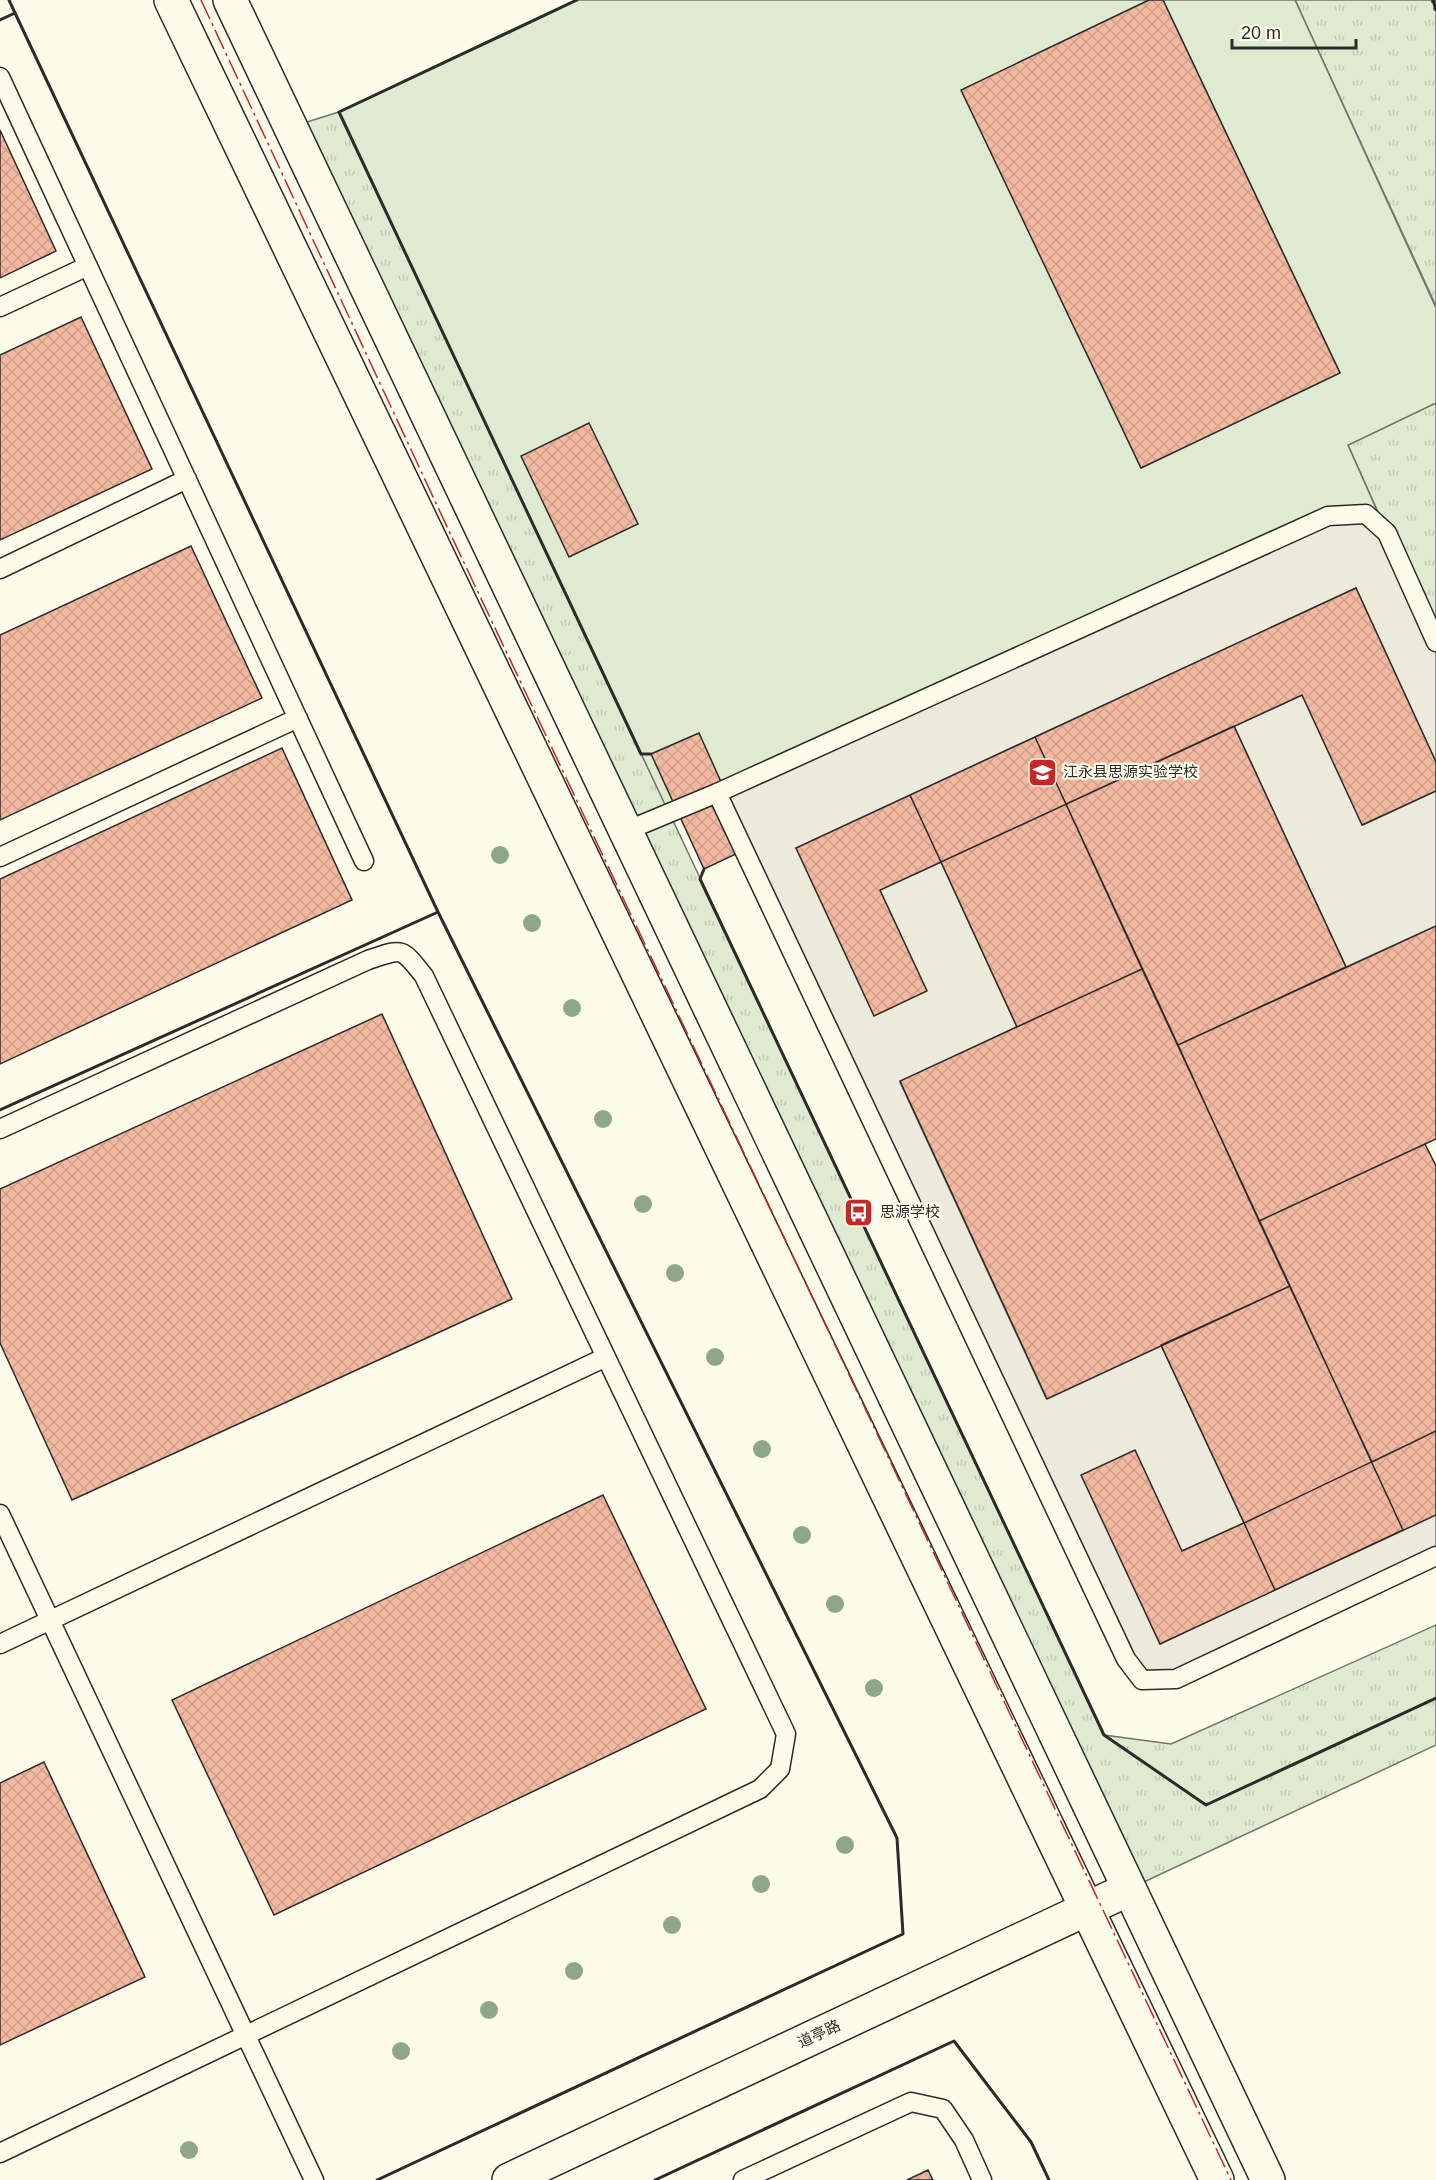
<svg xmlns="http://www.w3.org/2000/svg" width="1436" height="2180" font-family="Helvetica,'Noto Sans SC',sans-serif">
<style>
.grass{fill:url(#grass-tufts);stroke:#74746e;stroke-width:1.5}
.green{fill:#deebd1;stroke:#74746e;stroke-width:1.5}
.parking{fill:#eceadb;stroke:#74746e;stroke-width:1.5}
.building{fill:url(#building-cross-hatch);stroke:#2b2b2b;stroke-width:1.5}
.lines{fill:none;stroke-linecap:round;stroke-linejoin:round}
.service-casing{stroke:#2b2b2b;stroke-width:21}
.tertiary-casing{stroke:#2b2b2b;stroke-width:36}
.secondary-casing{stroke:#2b2b2b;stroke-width:36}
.service{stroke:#fdfbea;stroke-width:18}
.tertiary{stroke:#fdfbea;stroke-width:33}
.secondary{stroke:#fdfbea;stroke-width:33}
.hedge{stroke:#34623c;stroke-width:4.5;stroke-dasharray:3 4.5;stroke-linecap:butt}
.wall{stroke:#2b2b2b;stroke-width:3}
.power{stroke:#c62828;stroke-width:1.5;stroke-dasharray:21 4.5 3 4.5;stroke-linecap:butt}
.tree{fill:#8ea78a}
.labels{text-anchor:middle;stroke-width:4.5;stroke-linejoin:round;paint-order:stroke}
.poi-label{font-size:15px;fill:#2b2b2b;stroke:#fdfbea;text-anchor:start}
.street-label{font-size:15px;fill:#2b2b2b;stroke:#fdfbea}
</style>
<defs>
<pattern id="grass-tufts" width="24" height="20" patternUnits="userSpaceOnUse" patternTransform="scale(1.5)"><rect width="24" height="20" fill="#deebd1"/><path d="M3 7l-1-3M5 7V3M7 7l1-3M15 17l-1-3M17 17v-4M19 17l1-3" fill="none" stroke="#bfcab4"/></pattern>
<pattern id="building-cross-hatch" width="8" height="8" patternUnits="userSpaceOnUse" patternTransform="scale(1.5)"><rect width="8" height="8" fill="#f2b8a0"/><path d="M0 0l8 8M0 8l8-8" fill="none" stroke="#d09e8a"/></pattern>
</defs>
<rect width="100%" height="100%" fill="#fdfbea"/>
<path class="grass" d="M1295 0H1436V306Z
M339 112 1104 1735 1171 1744 1436 1625V1745L1129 1889 291 127Z
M1436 403V642L1348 445Z"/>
<path class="green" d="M576 0H1149L962 90 1141 468 1340 373 1163 0H1295L1436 308V403L1348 445 1387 533 669 813 339 112Z"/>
<path class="parking" d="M1366 514 1387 533 1436 642V762L1356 588 796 848 880 890 941 862 1017 1027 900 1082 1046 1398 1161 1345 1244 1523 1182 1551 1082 1475 1160 1644 1436 1514V1556L1176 1679 1142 1680 717 793 1328 516Z
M1302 695 1363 825 1436 791V926L1346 967 1234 726Z"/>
<path class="building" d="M1149 0H1163L1340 373 1141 468 961 90Z
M0 130 56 251 0 278Z
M81 317 152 469 0 540V355Z
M589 423 638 524 569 557 521 456Z
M191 546 262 698 0 820V635Z
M1356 588 1436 762V791L1362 825 1302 695 941 862 910 795Z
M1234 726 1346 967 1178 1045 1066 804Z
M699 733 736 815 728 837 736 854 704 869 651 754Z
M1035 737 1142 969 1017 1027 941 862 880 890 927 991 874 1016 796 848Z
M282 748 352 900 0 1064V879Z
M1436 926V1139L1259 1221 1178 1045Z
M1142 969 1290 1286 1047 1399 900 1081Z
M382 1014 512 1299 72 1500 0 1343V1189Z
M1425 1144 1436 1166V1431L1372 1462 1259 1221Z
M1290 1286 1403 1530 1160 1644 1081 1475 1135 1450 1182 1551 1244 1523 1161 1345Z
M1436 1431V1515L1275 1590 1244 1523Z
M603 1495 706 1709 274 1915 172 1700Z
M44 1762 145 1977 0 2045V1783Z
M928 2170 933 2180H907Z"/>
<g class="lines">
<defs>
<path id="service" d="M0 77 364 861
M0 307 88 266
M0 569 187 479
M717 793 1126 1659 1142 1680 1176 1679 1436 1556
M626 831 717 793 1328 516 1366 514 1387 533 1436 642
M0 857 298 718
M0 1129 368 960C403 948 401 947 424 976L786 1734 780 1769 760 1789 0 2153
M0 1514 314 2180
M0 1644 606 1357
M743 2180 911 2102 943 2109 964 2140 982 2180"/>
<path id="tertiary" d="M509 2180 1129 1889"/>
<path id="secondary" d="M171 0 1217 2180
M230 0 1268 2180"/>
</defs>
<use href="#service" class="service-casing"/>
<use href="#tertiary" class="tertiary-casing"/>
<use href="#secondary" class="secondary-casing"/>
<use href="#service" class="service"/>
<use href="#tertiary" class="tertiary"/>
<use href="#secondary" class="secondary"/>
<path class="hedge" d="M1433 0 1436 10"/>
<path class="wall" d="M9 0 15 13
M577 0 339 112 641 754H651
M1433 0 1436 10
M0 20 15 13 438 912 0 1110
M704 869 700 879 1104 1735 1206 1805 1436 1698
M377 2180 903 1934 897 1838 438 912
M655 2180 954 2041 1031 2142 1049 2180"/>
<path class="power" d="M201 0 449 531 1231 2180"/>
</g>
<g class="tree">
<circle cx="500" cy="855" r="9"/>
<circle cx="532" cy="923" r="9"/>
<circle cx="572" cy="1008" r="9"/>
<circle cx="603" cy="1119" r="9"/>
<circle cx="643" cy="1204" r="9"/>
<circle cx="675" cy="1273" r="9"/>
<circle cx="715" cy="1357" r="9"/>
<circle cx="762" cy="1449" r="9"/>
<circle cx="802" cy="1535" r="9"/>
<circle cx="835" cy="1604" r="9"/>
<circle cx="874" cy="1688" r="9"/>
<circle cx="845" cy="1845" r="9"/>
<circle cx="761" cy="1884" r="9"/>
<circle cx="672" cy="1925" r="9"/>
<circle cx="574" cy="1971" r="9"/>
<circle cx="489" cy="2010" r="9"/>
<circle cx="401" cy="2051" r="9"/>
<circle cx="189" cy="2150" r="9"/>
</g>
<defs>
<symbol id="school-square" viewBox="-11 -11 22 22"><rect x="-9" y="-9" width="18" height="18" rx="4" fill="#c62828" stroke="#fdfbea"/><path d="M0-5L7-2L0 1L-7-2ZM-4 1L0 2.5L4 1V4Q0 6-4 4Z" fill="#fff"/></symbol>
<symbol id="bus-square" viewBox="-11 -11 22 22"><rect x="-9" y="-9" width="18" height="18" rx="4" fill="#c62828" stroke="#fdfbea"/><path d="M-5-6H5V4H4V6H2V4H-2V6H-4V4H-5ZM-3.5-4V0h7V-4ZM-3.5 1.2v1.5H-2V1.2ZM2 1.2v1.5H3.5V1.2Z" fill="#fff"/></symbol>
</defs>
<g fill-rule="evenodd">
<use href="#school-square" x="1026" y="756" width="33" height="33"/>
<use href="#bus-square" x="842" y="1196" width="33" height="33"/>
</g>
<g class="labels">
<g class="poi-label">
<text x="1063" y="777">江永县思源实验学校</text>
<text x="880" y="1217">思源学校</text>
</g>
<g class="street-label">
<text transform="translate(819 2034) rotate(-25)" y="5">道亭路</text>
</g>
</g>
<path d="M1232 39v9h124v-9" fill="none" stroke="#2b2b2b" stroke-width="3"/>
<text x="1241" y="39" font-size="18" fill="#2b2b2b" stroke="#fdfbea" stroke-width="4.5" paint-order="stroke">20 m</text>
</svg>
